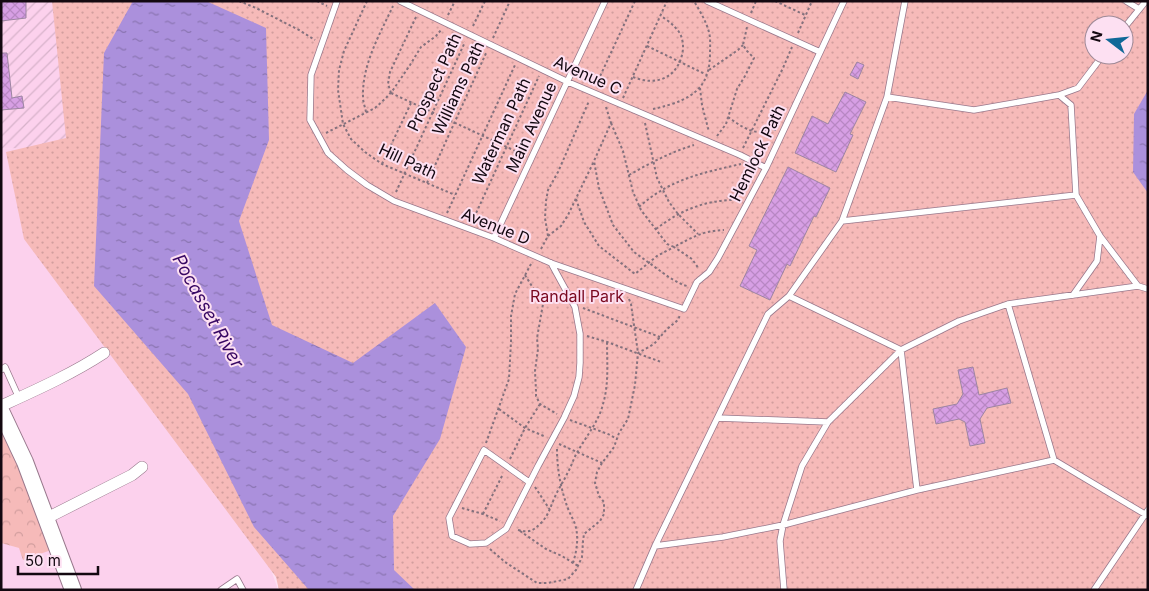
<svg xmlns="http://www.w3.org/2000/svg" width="1149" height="591" font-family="Inter,sans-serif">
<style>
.built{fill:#fcd1ed}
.industrial{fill:url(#industrial-furrows)}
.forest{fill:url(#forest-crowns)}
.park{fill:url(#park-dots);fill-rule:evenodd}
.water{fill:url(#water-ripples)}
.building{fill:url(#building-cross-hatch);stroke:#9d85a2}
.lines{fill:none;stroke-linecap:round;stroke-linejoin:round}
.lane-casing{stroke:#98788c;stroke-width:7}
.street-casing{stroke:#98788c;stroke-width:12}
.secondary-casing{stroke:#98788c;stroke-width:18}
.path{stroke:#84717d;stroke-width:2;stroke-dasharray:2.5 2.5;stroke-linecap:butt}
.lane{stroke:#fff;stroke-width:5.5}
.street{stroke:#fff;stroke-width:11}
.secondary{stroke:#fff;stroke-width:16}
.labels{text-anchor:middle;stroke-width:4;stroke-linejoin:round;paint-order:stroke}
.street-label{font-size:16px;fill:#130810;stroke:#fde0f2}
.park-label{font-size:16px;fill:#79071e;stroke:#fde0f2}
.water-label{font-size:18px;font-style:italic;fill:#380864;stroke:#fde0f2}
</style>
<defs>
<pattern id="industrial-furrows" width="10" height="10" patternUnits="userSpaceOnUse" patternTransform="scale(1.25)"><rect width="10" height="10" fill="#fcd1ed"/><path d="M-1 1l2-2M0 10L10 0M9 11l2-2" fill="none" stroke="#d7b2ca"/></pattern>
<pattern id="forest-crowns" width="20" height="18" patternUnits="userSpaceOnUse" patternTransform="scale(1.25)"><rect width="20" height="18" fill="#f6bab9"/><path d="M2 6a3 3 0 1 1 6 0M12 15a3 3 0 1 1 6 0" fill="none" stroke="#d29e9e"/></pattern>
<pattern id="park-dots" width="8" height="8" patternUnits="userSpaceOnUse" patternTransform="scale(1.25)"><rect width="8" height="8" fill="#f6bab9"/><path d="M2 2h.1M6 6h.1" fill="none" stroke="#d29e9e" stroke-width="1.8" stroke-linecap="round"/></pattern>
<pattern id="water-ripples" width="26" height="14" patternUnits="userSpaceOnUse" patternTransform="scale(1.25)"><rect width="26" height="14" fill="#ab90dc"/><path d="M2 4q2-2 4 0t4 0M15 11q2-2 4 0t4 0" fill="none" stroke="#8a74b1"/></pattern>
<pattern id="building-cross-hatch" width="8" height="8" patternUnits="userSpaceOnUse" patternTransform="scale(1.25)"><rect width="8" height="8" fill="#d79fe4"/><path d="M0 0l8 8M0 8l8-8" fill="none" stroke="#b887c3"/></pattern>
</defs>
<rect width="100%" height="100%" fill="#fde0f2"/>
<path class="built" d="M16 148 31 158 259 534 278 590H1V543L19 548 1 412V149Z"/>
<path class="industrial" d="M1 1H120L92 144 31 158 16 148 1 149Z"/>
<path class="forest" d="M1 412 54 549 23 560 19 548 1 543Z"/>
<path class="park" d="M52 1H1148V590H279L276 577 24 239 6 152 66 138ZM1094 25H1124V55H1094Z"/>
<path class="water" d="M133 1H206L266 28 269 140 239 221 272 325 353 363 435 303 466 347 440 439 393 516 394 570 415 590H309L254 527 188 394 94 286 104 53Z
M1148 90V193L1133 172 1134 114Z"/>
<path class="building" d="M1 1H26V18L1 21Z
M1 53H7L12 98 22 96 24 108 1 110Z
M857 62 864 65 858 79 850 75Z
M845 92 866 102 850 134 853 135 836 172 795 153 812 116 828 124Z
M788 167 830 188 816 217 814 216 790 266 787 264 770 300 740 286 757 250 749 246Z
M973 367 979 395 1007 388 1011 403 987 408 980 419 985 443 970 446 965 422 959 419 936 424 933 409 957 404 963 394 958 370Z"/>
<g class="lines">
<defs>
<path id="lane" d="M337 1 311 75 310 120 328 153 347 170 367 185 394 201 494 238 551 263 684 309 697 282 709 272 718 258 766 168 844 1
M400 1 568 82 740 155 766 168
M707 1 820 52
M1126 1 1139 9
M1124 28 1146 1
M1059 95 1078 88 1103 55
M887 97 974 110 1059 95 1071 105 1076 195 1100 236 1138 286 1148 289
M842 221 1076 195
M494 238 605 1
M1073 295 1097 261 1100 236
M789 296 901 350 917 490
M1008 304 1054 460 1148 516
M1 370 5 367 19 398
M718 418 828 422
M529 482 484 450 449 518 452 536 470 544 486 543 506 529 508 525 538 466 564 418 574 396 579 377 580 363V334L575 307 551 263
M655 546 723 537 783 525 917 490 1054 460
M221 590 237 579 243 590
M636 590 655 546 768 314 789 296 842 221 887 97 905 1
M784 590 780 541 783 525 802 466 828 422 901 350 959 321 1008 304 1138 286
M1094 590 1148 510"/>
<path id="street" d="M1 406C36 390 72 374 104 353
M47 518 132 475 142 467"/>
<path id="secondary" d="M1 411 25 462 73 590"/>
</defs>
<use href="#lane" class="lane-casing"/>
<use href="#street" class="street-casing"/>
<use href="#secondary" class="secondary-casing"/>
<path class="path" d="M239 1 256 8 299 30 315 40
M317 1 327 6
M367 1 344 51 339 70 338 90 343 124 351 139 365 152 382 164 455 195
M775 1 805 15
M751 13 756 1
M448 15 455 1
M473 26 485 1
M798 33 812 1
M493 38 510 1
M647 46 707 75
M709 70 738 50 743 45
M633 77C655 86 676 79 682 55 684 47 683 38 679 32 674 25 667 20 661 16
M596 85 635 1
M700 88 702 105 709 132
M391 93 524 155
M391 93 388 84 390 72 416 17
M623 98 667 1
M606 107 611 123 594 161 599 188 613 225 634 252 670 278 683 285 687 286
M653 109C659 108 665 106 672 104 699 95 710 81 710 53 710 45 711 37 708 29 705 19 699 10 694 1
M366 112C365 107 363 102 363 97 362 64 380 34 393 6
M728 117C738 124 748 132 760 132 766 131 770 129 776 130
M611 123 623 151 633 192 641 210 667 244 674 247C693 237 702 231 724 230
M645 123 657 178 669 202 678 214 698 234
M326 133 375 108 386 98 393 90 410 65 421 47 436 36 441 30
M717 136 726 124 737 89 745 76 754 58 747 51 743 45 747 27
M743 148 783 68 792 47
M382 164 411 103
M629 175C650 163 671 152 694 145
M427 183 487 51
M396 192 465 42
M576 199 584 222 599 246 635 274 657 256 674 247 692 259 699 269
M639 207C670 179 702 173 741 164
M447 213 515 65
M472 222 539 76
M656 229C682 209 708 199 741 200
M548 236 561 226 568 215 594 161
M541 249 548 236 545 218 546 201 548 190 558 172 589 101
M525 275 543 304 537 338 538 349 535 371 536 391V396L540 404 557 414
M629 299 631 304 638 353
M583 308 660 337
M587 336 607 342 661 362
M499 409 525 428 546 437
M570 420 608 434 617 439
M486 443 509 379 511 342V316L515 294 531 264
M559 444 602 463
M557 449C557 467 560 485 566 503 568 510 572 517 575 524 579 537 577 550 573 563
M510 459 525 428 540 404
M535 487 550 510
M462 508 483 514 500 521
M483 514 503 474
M518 530C529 533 533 531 541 523 548 516 550 508 554 499 558 489 564 481 568 472 572 465 574 457 578 451 587 435 599 421 603 404 609 384 607 363 607 342
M520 531 546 549 562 556 578 566
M490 549 505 562 537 583H548L568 579 576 570 582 557 583 541 584 534 600 521 604 514V502L599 496 595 483 597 472 602 463 614 447 619 433 628 419 635 385 638 353 654 344 667 329 678 320 680 315"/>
<use href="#lane" class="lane"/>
<use href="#street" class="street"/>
<use href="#secondary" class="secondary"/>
</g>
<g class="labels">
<g class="street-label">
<text transform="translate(588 75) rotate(24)" y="6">Avenue C</text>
<text transform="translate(434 82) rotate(-65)" y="6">Prospect Path</text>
<text transform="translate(458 88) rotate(-65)" y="6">Williams Path</text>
<text transform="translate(531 127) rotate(-65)" y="6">Main Avenue</text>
<text transform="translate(501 131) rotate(-65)" y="6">Waterman Path</text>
<text transform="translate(757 153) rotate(-64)" y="6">Hemlock Path</text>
<text transform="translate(408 161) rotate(25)" y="6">Hill Path</text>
<text transform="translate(496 226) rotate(22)" y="6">Avenue D</text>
</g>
<g class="park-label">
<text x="577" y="302">Randall Park</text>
</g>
<g class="water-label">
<text transform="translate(208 311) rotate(61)" y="6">Pocasset River</text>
</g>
</g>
<rect width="1149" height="591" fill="none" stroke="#130810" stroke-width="5"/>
<g transform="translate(1109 40) rotate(286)"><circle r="24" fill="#fde0f2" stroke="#9f8a98"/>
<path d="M0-4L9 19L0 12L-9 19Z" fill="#106898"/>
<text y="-8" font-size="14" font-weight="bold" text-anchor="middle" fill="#130810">N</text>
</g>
<path d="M18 566v8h80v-8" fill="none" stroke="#130810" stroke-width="2.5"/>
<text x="25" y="566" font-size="15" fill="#130810" stroke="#fde0f2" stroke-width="4" paint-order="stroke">50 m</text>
</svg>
